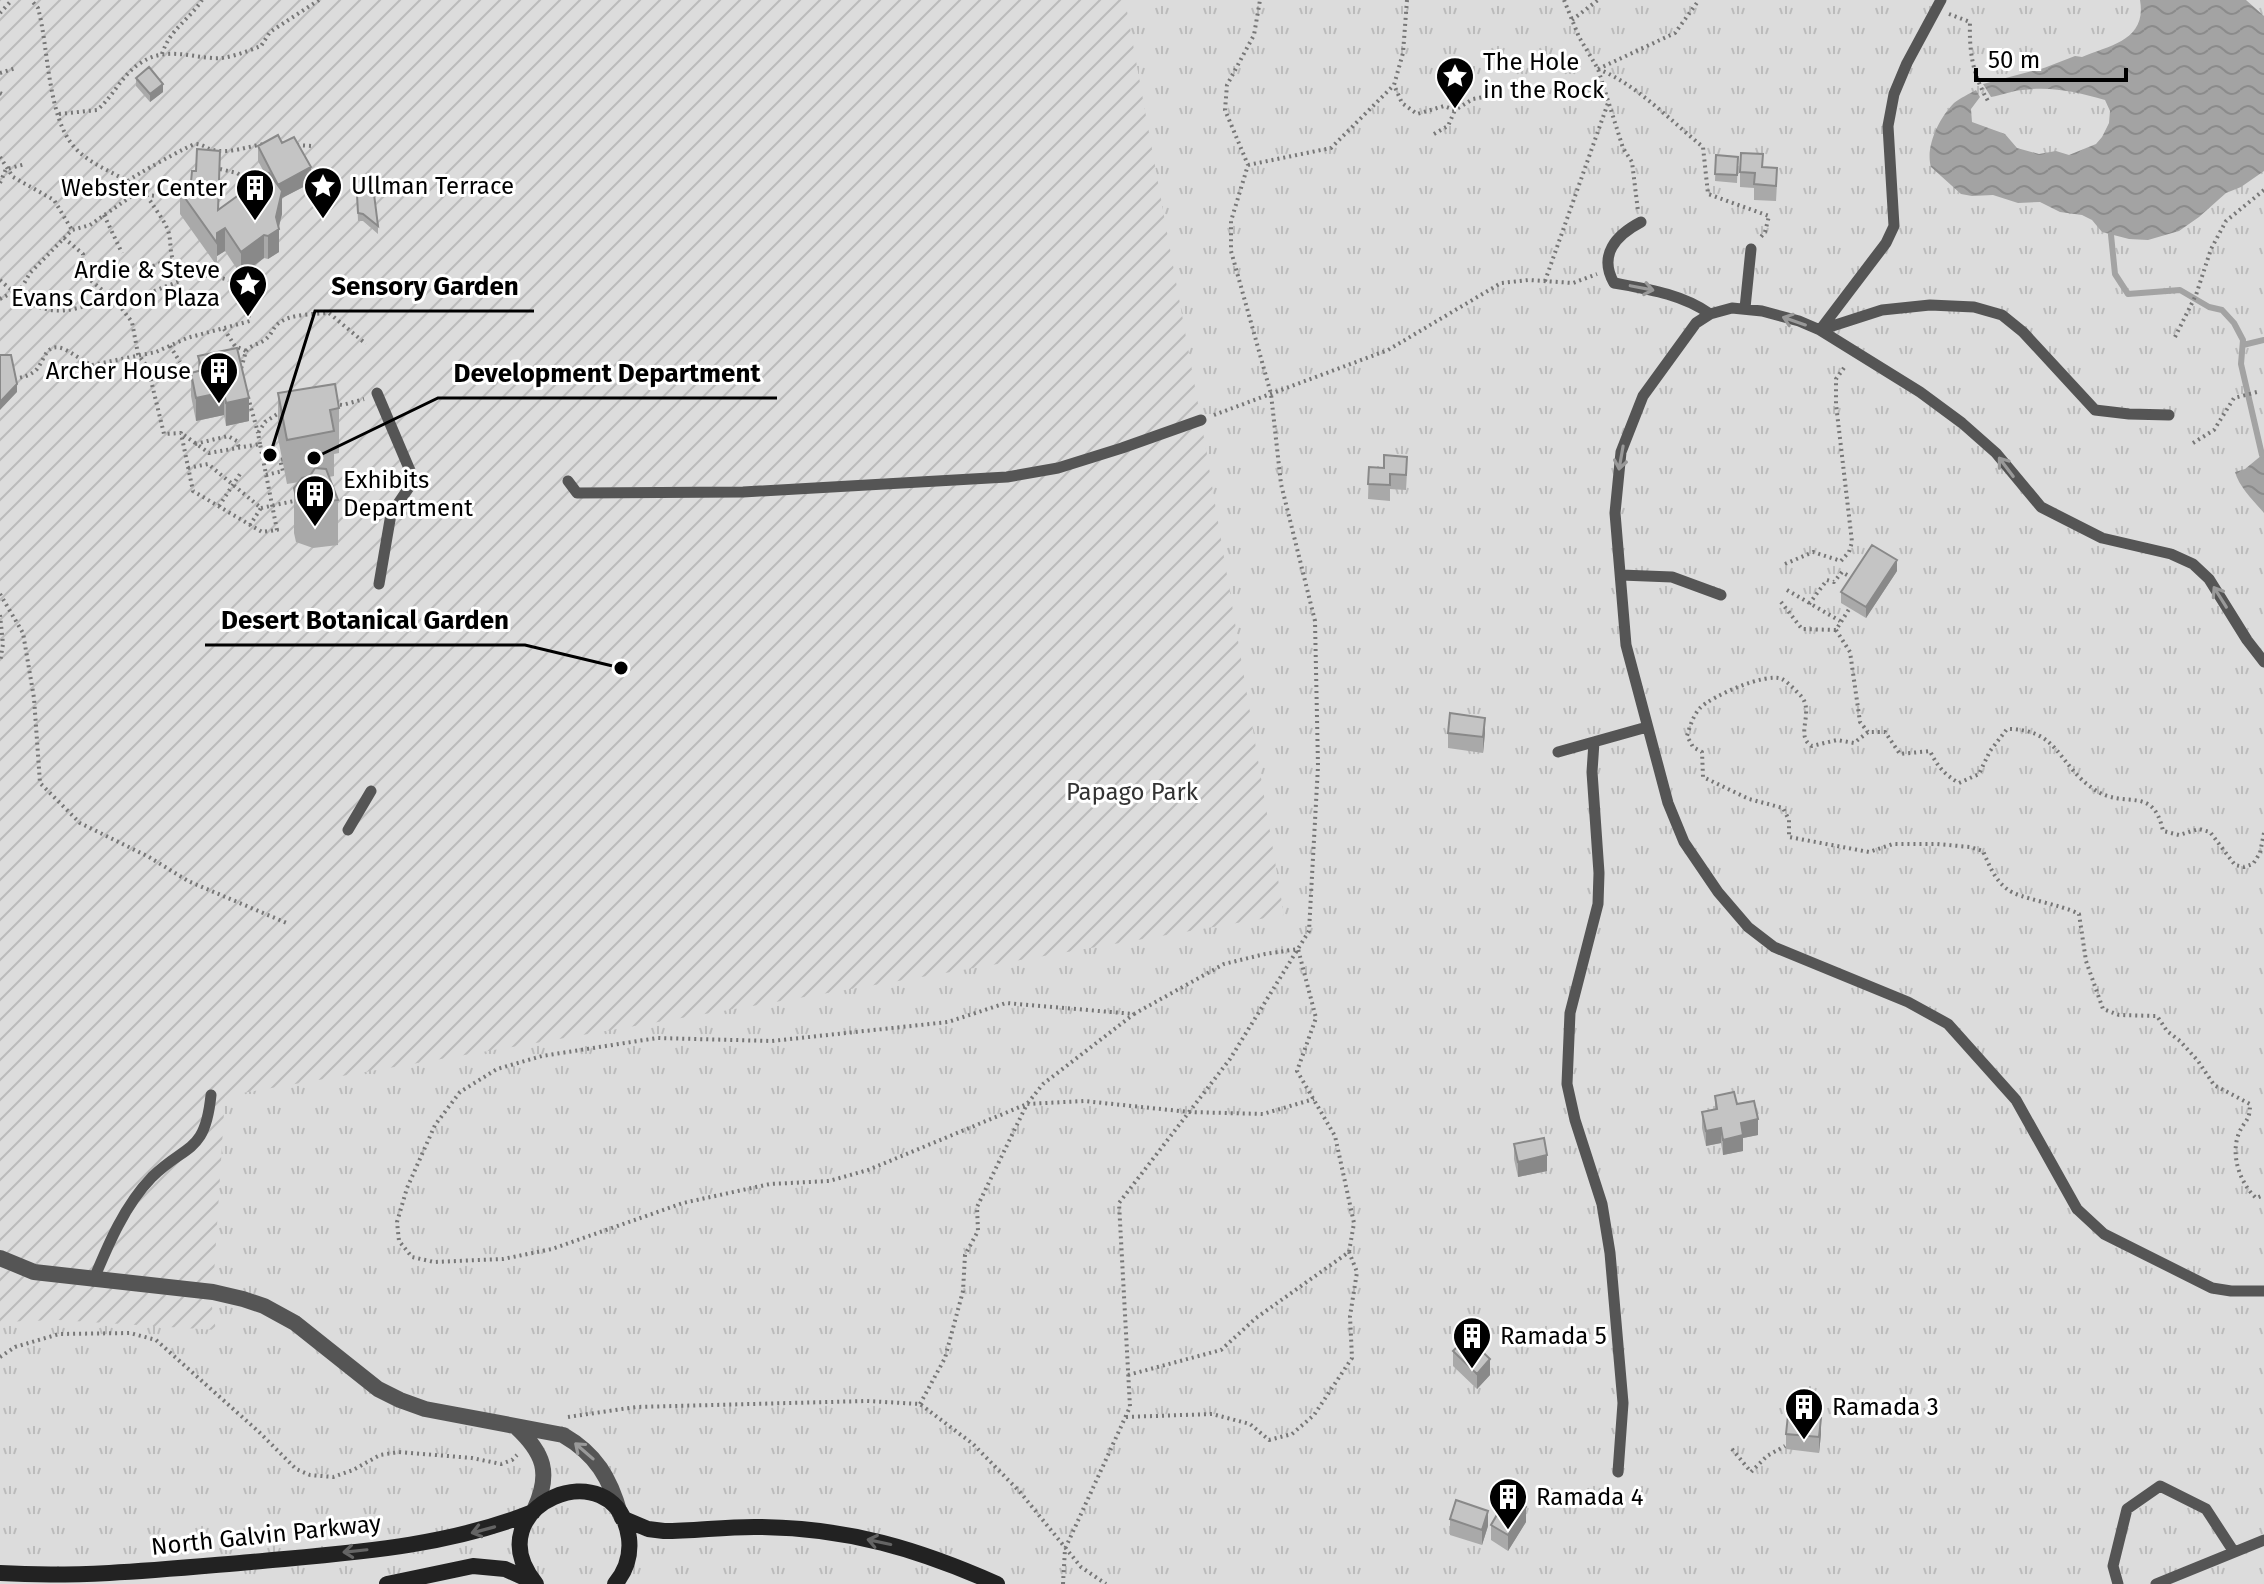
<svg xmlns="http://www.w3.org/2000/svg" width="2264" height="1584" font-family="'Fira Sans',sans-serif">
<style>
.park{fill:url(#park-tufts)}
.garden{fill:url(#garden-furrows)}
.water{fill:url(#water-waves)}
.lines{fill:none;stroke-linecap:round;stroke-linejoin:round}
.stream{stroke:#a3a3a3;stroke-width:6}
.path{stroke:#777;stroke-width:4;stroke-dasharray:2 4;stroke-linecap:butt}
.lane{stroke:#555;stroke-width:11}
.street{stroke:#555;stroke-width:16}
.secondary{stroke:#222;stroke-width:16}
.wall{fill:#a9a9a9}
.shaded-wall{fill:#898989}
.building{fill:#c4c4c4;stroke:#898989;stroke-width:2}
.oneway{stroke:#999}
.oneway2{stroke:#646464}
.labels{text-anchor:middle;stroke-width:6;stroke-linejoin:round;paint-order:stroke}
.poi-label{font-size:24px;fill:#000;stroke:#fff;text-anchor:start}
.park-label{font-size:24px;fill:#333;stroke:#fff}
.street-label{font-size:24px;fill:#000;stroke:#fff}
.leader{fill:none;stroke:#000;stroke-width:3}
.callout-dot{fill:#000;stroke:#fff;stroke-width:3}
.callout-label{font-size:26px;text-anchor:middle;font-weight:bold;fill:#000;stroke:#fff;stroke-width:6;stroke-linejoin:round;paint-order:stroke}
</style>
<defs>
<pattern id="park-tufts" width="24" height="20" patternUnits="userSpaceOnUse" patternTransform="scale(2)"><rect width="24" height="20" fill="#dcdcdc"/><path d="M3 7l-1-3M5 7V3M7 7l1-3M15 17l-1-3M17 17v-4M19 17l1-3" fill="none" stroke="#bbb"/></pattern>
<pattern id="garden-furrows" width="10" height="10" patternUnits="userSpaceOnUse" patternTransform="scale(2)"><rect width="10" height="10" fill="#dcdcdc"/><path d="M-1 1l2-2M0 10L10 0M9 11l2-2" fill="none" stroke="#bbb"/></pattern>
<pattern id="water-waves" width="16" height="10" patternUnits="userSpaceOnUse" patternTransform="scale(2)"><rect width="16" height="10" fill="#a3a3a3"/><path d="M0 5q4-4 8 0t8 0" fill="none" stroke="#8b8b8b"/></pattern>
</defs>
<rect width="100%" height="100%" fill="#fff"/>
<path class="park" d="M0 0H2264V1584H0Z"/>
<path class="garden" d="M0 0H1125L1201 420 1284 915 225 1096 212 1307 216 1330 58 1320 0 1322Z"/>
<path class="water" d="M2140 0H2246L2264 16V171L2241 187 2226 193 2199 217 2179 231 2148 240 2129 239 2102 232 2092 220 2082 215 2060 212 2040 202 2018 203 1993 195 1972 196 1961 194 1931 167C1925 147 1939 118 1954 103 1960 98 1969 94 1976 90L1980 97 1971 109 1972 122 2005 134 2017 148 2039 154 2056 151 2069 155 2096 144 2102 137 2109 123 2110 111 2105 100C2078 92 2051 86 2022 90 2011 91 2002 95 1991 97L1983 84 2044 68 2075 56 2082 57C2111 45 2147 40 2140 0Z
M2262 455 2264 456V513C2254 501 2239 487 2235 472L2245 469Z"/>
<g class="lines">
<path class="stream" d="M2111 235 2115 274 2128 294 2180 290 2209 307 2222 310 2234 323 2243 340 2241 364 2262 455
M2243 345 2264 340"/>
<path class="path" d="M1407 0 1403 53 1394 85 1402 103 1417 114 1444 106 1455 110 1473 99 1494 95
M1564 0 1579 37 1598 69 1623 148 1632 162 1638 211
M0 13 12 0
M1949 14 1970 22C1969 53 1973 75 1988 101
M1572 20 1598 0
M162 54C170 29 189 20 202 0
M1598 69C1636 84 1671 121 1703 147L1708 194 1769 216 1765 232 1760 238
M1598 69 1675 33 1699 0
M0 73 16 68
M0 93 2 94
M59 114 97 110C113 97 121 76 139 64 163 47 186 56 212 58 226 60 248 51 261 46L270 32 319 0
M1434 134 1448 126 1455 110
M297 145 312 146
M0 157 13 177 54 200 72 230
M1248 165 1331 148 1394 85
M220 169 237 173 257 186
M128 181C133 176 190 145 195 144 203 144 207 149 213 150 231 154 248 146 265 144
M0 183 6 169 26 164
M146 195 157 196
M104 215 122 253
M64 238 83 254 84 272 90 280 115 300 132 322 138 354 148 368 164 434 181 433 193 491 262 532 277 530 260 444 209 453 181 433
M153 266 172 259
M0 280C40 317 61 318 110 296
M1545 281 1608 103
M154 291 180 281 186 272
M0 299 22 287 30 273 72 230 90 225 139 191
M224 329 235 346 246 351 241 369
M2175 337 2196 295 2211 249 2226 221 2264 190
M170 346 180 362
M246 351C252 344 261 344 267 338 272 334 273 327 279 323 290 314 315 314 329 313L366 344
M14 379C23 377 30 376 37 369 45 359 46 342 64 349 73 353 82 361 92 365L156 352 187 338 250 321 243 299 232 282C218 274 198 278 184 271 165 261 174 243 167 228 163 219 156 210 151 202 132 176 97 171 76 149 47 119 49 48 38 8L31 0
M248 397 258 433
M334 404 343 405 364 399
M1214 415 1388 350 1501 283 1529 280 1573 283 1597 274
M2193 443 2214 430 2234 398 2257 392
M195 444 228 436 237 441 239 448
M260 444 258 433 265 422 282 411
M188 468 208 464 261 508 250 525
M266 475 283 471 280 460 286 459
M219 506 240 474
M261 508 299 500
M1785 564 1813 552 1841 561 1849 552 1852 542 1836 404V379L1846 365
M1787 590 1840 621
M0 594 23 633 34 698 40 783 80 823 149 857 188 881 289 924
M1781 602 1802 629 1836 630 1851 606
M1809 604 1827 580 1834 582 1842 572 1854 579
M0 615 3 644 0 662
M1836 630 1850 652 1860 722 1868 732
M2264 833 2260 853 2253 864 2244 867 2235 865 2210 832 2199 829 2179 835 2163 831C2153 784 2125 810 2095 790 2057 765 2060 729 2007 729L1990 751 1979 774 1959 783C1945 775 1937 766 1930 751L1900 754 1885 732H1868L1854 743 1837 740 1812 746C1794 736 1815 712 1801 696 1796 691 1788 682 1782 679 1766 672 1712 696 1700 708 1693 716 1690 726 1687 736L1693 747 1702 752 1703 777 1749 799 1783 808 1789 820V837L1869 852 1893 844H1937L1970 847 1983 851C1989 865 1995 880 2007 889 2019 899 2061 904 2079 914L2086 961 2103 1009 2119 1015 2157 1016 2167 1031 2180 1041 2198 1061 2214 1085 2250 1104C2250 1122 2245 1119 2239 1133 2230 1155 2240 1183 2256 1198L2264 1195
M0 1357 15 1347 59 1334 130 1333 156 1340 259 1432 296 1469 310 1475 333 1477 353 1470 380 1455 399 1452 472 1458 501 1464 512 1460 517 1455
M1128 1375 1221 1350 1256 1318 1349 1252 1354 1223 1335 1136 1297 1071 1316 1018 1298 949 1265 954 1224 964 1134 1014 1006 1003 948 1022 772 1041 657 1038 542 1056 497 1069 460 1092 435 1125 407 1188 397 1222 399 1241 412 1257 434 1262 503 1259 552 1249 683 1203 770 1184 829 1181 868 1170 1027 1104 1043 1084 1134 1014
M920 1404 945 1358 963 1291 965 1255 978 1231 977 1207 1027 1104 1084 1101 1189 1112 1263 1114 1314 1099
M568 1417 636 1407 867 1401 920 1404 973 1444 1020 1492 1081 1567 1106 1584
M1126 1417 1212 1414 1250 1424 1269 1440 1292 1434 1314 1415 1352 1358 1350 1316 1357 1272 1349 1252
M1732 1449 1751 1472 1767 1456 1785 1446
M1063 1584 1065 1549 1130 1407 1119 1203 1230 1059 1309 931 1318 766 1315 621 1281 484 1271 394 1231 251V221L1248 165 1225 110 1227 85 1254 35 1260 0"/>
<path class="lane" d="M1641 222C1616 235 1598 255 1614 283 1647 289 1682 294 1710 314
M1745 308 1751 249
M1820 330 1882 310 1930 305 1974 307 2002 315 2023 332 2095 410 2129 414 2169 415
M1820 330 1886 243 1894 226 1888 126 1894 94 1907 63 1941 0
M377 393 414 480 391 514 379 584
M568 481 577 493 743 492 1007 477 1058 468 1122 448 1201 420
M1621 575 1672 577 1721 595
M2264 662 2247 640 2209 579 2193 564 2171 554 2102 538 2041 507 1996 453 1962 423 1920 392 1820 330 1799 321 1762 311 1732 308 1710 314 1696 323 1643 396 1621 452 1615 513 1626 645 1668 803 1684 842 1718 892 1748 927 1774 947 1908 1002 1948 1024 2016 1100 2077 1209 2104 1234 2212 1288 2231 1291H2264
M1594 742 1592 772 1599 873 1598 904 1570 1013 1567 1084 1575 1120 1602 1204 1610 1253 1623 1403 1618 1472
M1558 752 1647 727
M348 830 371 791
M93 1281C108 1245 124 1206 152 1177 187 1143 205 1154 211 1095
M2118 1584 2113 1566 2127 1509 2160 1486 2206 1509 2234 1552
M2156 1584 2264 1540"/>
<path class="street" d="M0 1258 34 1272 213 1292 243 1299 264 1306 295 1323 378 1389 400 1400 425 1409 563 1435C596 1454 610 1478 620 1514
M516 1427C544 1453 551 1473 535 1508"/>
<path class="secondary" d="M622 1518 648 1529 664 1531C696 1531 729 1526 761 1527 848 1528 918 1549 997 1584
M0 1573C84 1578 167 1569 251 1562 346 1553 443 1548 533 1512
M387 1584 473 1566 505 1569 532 1581
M536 1584C472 1506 616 1446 629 1538 631 1555 626 1571 615 1584"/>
</g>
<path class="wall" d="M136 78 163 92 150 102 136 86Z
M282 143 311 183 282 198V214L279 227V252L268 259 264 258 241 275 225 251 217 256V266L180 214V191L191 182 220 173 219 209 266 176 258 161V146Z
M1716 155 1738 157 1737 183 1715 181Z
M1763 167 1777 183 1776 201 1754 200V188L1740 187V172Z
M357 195 378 226V234L363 221H358Z
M198 356 249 421 226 426 224 415 196 421 191 396V373L198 371Z
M278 393 339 408V453L334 454V476L329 477 338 500V545L313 548 296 542 294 533V488L299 482 287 484 278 438Z
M1369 467 1407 472 1406 490 1390 489V501L1368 499Z
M1897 571 1866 618 1841 603V592Z
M1448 733H1485L1483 753 1448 748Z
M1715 1096 1737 1104 1758 1135 1743 1138V1151L1723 1155 1721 1143 1706 1146 1702 1128V1112L1715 1110Z
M1514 1144 1547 1171 1518 1177 1514 1159Z
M1453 1351 1490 1375 1477 1389 1453 1366Z
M1786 1434H1821L1819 1453 1786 1449Z
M1450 1519 1488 1526 1482 1545 1450 1535Z
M1526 1522 1508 1551 1491 1540V1525Z"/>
<path class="shaded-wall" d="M163 84V92L150 102V94Z
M311 167V183L282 198V214L278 230 279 229V252L268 259V236L276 217 278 185Z
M225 228V251L217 256V266V233Z
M264 235V258L241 275V252Z
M17 384V392L0 410V402Z
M224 392V415L196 421V398Z
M249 398V421L226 426V403Z
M1897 560V571L1866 618V607Z
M1485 718V733L1483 753V737Z
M1758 1119V1135L1743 1138V1151L1723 1155V1140L1741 1123Z
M1721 1128V1143L1706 1146V1131Z
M1547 1155V1171L1518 1177V1162Z
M1490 1359V1375L1477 1389V1374Z
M1821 1418V1434L1819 1453V1437Z
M1526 1507V1522L1508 1551V1535Z
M1488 1511V1526L1482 1545V1530Z"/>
<path class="building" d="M149 67 163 84 150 94 136 78Z
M278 135 282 143 294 137 311 167 278 185 258 146Z
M197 149 220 151 218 210 269 173 282 191 276 217 279 229 268 236 264 235 241 252 225 228 217 233V243L180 191 191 182 192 171H196Z
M1741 153 1763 154 1762 167 1777 168 1776 186 1754 184 1755 173 1740 172Z
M1716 155 1738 157 1737 175 1715 174Z
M365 188 374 194 378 226 363 214 358 213 357 195Z
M237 348 249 398 226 403 224 392 196 398 191 373 202 370 198 356Z
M0 355H11L17 384 0 402Z
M335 384 339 408 330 410 334 431 287 440 278 393Z
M1384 455 1407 457 1406 475 1390 474V485L1368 484 1369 467 1384 468Z
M315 468 326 469 338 500 313 503 296 497 294 488 302 478 310 476Z
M1872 545 1897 560 1866 607 1841 592Z
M1450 713 1485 718 1483 737 1448 733Z
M1734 1092 1737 1104 1754 1101 1758 1119 1741 1123 1743 1135 1723 1140 1721 1128 1706 1131 1702 1112 1717 1109 1715 1096Z
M1544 1138 1547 1155 1518 1162 1514 1144Z
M1467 1337 1490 1359 1477 1374 1453 1351Z
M1788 1415 1821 1418 1819 1437 1786 1434Z
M1508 1496 1526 1507 1508 1535 1491 1525Z
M1456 1500 1488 1511 1482 1530 1450 1519Z"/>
<defs><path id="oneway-shaft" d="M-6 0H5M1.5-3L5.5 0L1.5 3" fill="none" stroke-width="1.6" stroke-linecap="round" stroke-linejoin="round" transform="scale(2)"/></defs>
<g class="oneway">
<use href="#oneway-shaft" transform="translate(1642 288) rotate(11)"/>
<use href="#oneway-shaft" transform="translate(1794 321) rotate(-161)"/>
<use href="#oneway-shaft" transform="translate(1621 458) rotate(100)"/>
<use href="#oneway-shaft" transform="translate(2006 467) rotate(-127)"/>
<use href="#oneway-shaft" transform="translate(2220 597) rotate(-122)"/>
<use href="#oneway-shaft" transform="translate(584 1451) rotate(-139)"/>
</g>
<g class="oneway2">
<use href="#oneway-shaft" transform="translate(483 1530) rotate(165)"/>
<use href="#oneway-shaft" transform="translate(879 1542) rotate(-168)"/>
<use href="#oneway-shaft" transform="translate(355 1551) rotate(174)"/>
</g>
<defs>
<symbol id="sight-pin" viewBox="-11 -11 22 30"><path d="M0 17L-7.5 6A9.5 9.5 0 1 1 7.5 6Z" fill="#000" stroke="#fff"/><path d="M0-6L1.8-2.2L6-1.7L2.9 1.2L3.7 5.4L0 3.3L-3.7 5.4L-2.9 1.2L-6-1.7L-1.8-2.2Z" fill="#fff"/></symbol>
<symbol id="building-pin" viewBox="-11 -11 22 30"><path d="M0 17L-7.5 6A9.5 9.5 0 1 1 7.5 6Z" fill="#000" stroke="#fff"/><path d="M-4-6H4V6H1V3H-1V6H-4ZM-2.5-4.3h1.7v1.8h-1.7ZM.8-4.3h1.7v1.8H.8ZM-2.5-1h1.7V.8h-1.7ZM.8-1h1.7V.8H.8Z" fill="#fff"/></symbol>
</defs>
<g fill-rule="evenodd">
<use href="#sight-pin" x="1433" y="54" width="44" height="60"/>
<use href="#sight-pin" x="301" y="164" width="44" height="60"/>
<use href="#building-pin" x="233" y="166" width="44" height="60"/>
<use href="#sight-pin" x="226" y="262" width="44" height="60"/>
<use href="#building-pin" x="197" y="349" width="44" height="60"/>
<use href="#building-pin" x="293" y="472" width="44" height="60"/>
<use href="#building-pin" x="1450" y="1314" width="44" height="60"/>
<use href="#building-pin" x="1782" y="1385" width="44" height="60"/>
<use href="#building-pin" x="1486" y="1475" width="44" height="60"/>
</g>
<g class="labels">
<g class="poi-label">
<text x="1483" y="70">The Hole<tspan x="1483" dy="28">in the Rock</tspan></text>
<text x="351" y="194">Ullman Terrace</text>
<text x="227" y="196" text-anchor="end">Webster Center</text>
<text x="220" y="278" text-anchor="end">Ardie &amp; Steve<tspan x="220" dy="28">Evans Cardon Plaza</tspan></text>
<text x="191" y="379" text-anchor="end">Archer House</text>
<text x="343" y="488">Exhibits<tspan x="343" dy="28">Department</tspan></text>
<text x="1500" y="1344">Ramada 5</text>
<text x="1832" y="1415">Ramada 3</text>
<text x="1536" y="1505">Ramada 4</text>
</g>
<g class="park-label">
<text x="1132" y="800">Papago Park</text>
</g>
<g class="street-label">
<text transform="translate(266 1535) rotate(-6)" y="8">North Galvin Parkway</text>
</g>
</g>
<path class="leader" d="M270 455L315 311H534M314 458L438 398H777M621 668L525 645H205"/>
<g class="callout-dot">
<circle cx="270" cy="455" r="8"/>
<circle cx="314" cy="458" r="8"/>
<circle cx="621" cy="668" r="8"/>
</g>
<g class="callout-label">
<text x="425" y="295">Sensory Garden</text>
<text x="607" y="382">Development Department</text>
<text x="365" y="629">Desert Botanical Garden</text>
</g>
<path d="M1976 68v12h150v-12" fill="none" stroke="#000000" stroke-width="4"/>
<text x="1988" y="68" font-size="24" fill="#000000" stroke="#ffffff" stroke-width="6" paint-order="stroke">50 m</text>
</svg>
